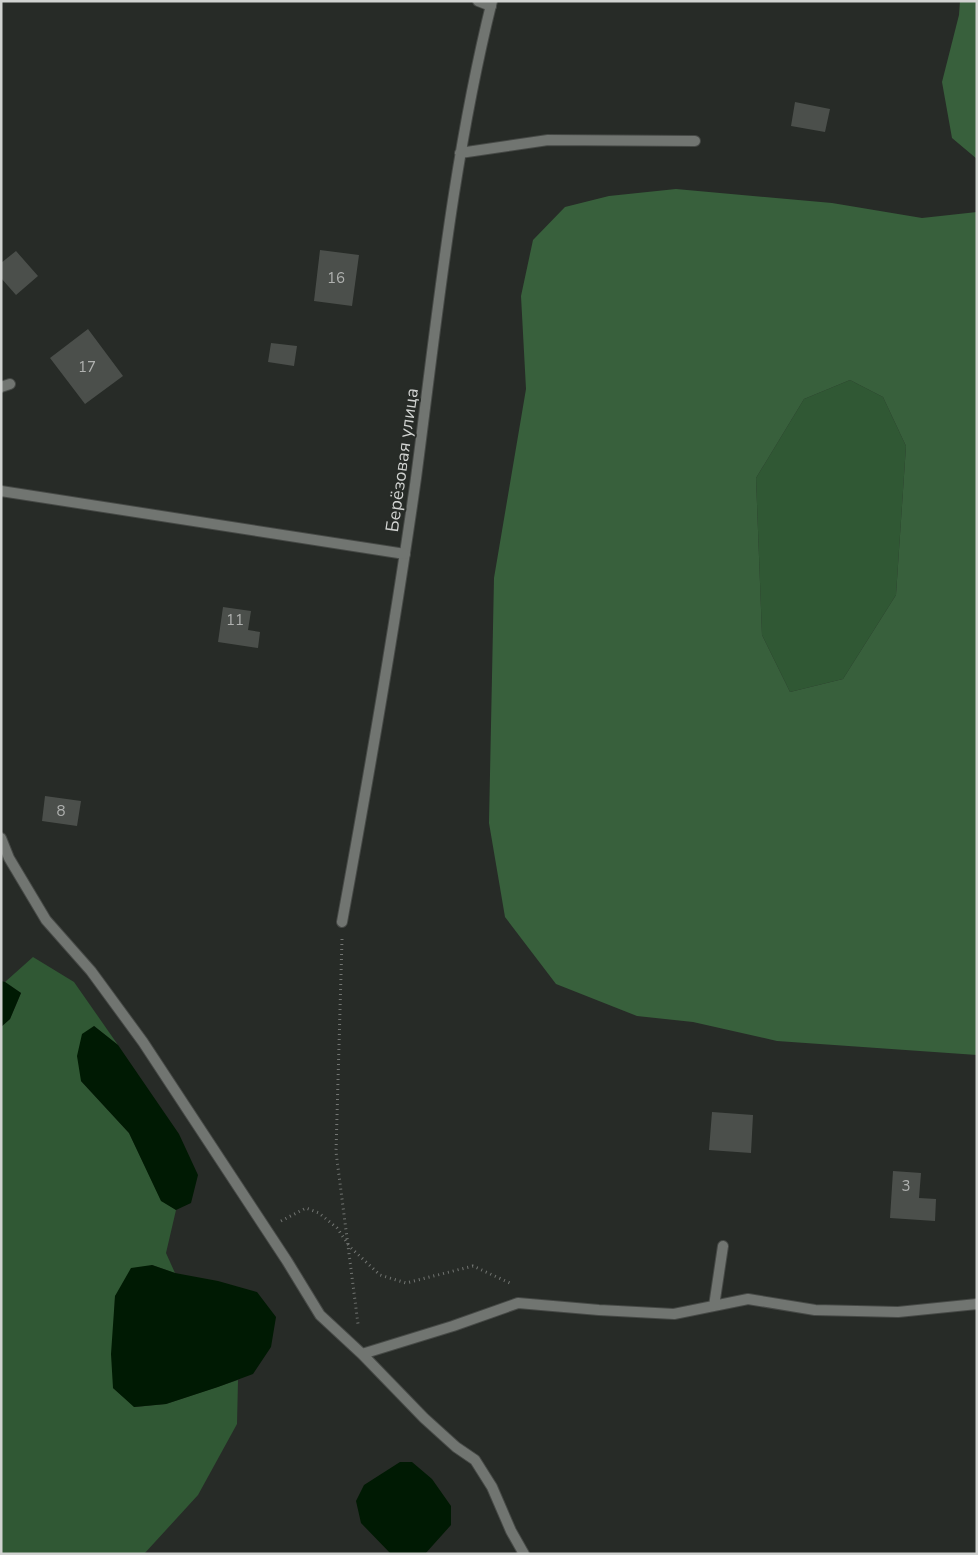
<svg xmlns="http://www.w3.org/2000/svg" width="978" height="1555" font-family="'Nunito Sans',sans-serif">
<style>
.green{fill:#305834}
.forest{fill:#38603c;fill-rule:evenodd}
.water{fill:#001a03}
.building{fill:#4b4f4b}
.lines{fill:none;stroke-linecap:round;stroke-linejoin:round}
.service-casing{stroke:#464946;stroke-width:12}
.minor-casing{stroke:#464946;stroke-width:12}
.path{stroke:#727572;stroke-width:3;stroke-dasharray:1 4;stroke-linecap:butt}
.service{stroke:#717571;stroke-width:10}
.minor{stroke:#717571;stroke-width:10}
.labels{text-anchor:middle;stroke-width:4;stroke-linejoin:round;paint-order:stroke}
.number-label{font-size:15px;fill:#b0b2b0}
.street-label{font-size:18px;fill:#d1d3d1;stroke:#272b27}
</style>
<rect width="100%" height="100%" fill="#272b27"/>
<path class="green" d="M850 380 883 397 906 446 896 595 843 679 790 692 762 635 756 478 804 399Z
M33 957 74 982 118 1045 94 1026 81 1081 129 1133 161 1200 176 1210 166 1253 175 1273 152 1265 115 1296 113 1388 135 1407 166 1404 238 1380 237 1424 198 1495 144 1554H1V1027L10 1019 21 993 5 982Z"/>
<path class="forest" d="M960 1H977V159L952 138 942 82 959 15Z
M676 189 832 203 922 218 977 212V1055L777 1041 693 1022 637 1016 556 984 505 917 489 823 494 578 526 389 521 296 533 240 565 207 609 196ZM850 380 883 397 906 446 896 595 843 679 790 692 762 635 756 478 804 399Z"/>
<path class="water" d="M1 981 5 982 21 993 10 1019 1 1027Z
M94 1026 118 1045 179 1134 198 1175 191 1203 176 1210 161 1201 129 1133 81 1081 77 1056 82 1034Z
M152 1265 175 1273 218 1281 257 1292 276 1317 271 1347 253 1374 218 1387 166 1404 134 1407 113 1388 111 1354 115 1296 131 1268Z
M400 1462H412L432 1479 451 1506V1525L425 1554H391L361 1523 356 1501 364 1485Z"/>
<path class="building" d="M795 102 830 109 825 132 791 126Z
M320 250 359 255 352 306 314 301Z
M16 251 38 276 16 295 1 278V263Z
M88 329 123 376 85 404 50 358Z
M271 343 297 346 294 366 268 362Z
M223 607 251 611 248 630 260 632 258 648 218 642Z
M45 796 81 801 77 826 42 821Z
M712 1112 753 1115 751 1153 709 1150Z
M893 1171 921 1173 919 1198 936 1199 935 1221 890 1218Z"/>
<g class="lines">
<defs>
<path id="service" d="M460 153 548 140 695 141
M1 387 10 384
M1 838 9 858 46 920 91 971 143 1042 287 1261 320 1315 362 1354 424 1418 456 1447 475 1460 492 1487 511 1531 524 1554
M342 922C369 775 395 627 416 478 437 319 453 158 492 1
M714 1306 723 1246
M362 1354 453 1326 518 1303 599 1310 674 1314 748 1299 815 1310 898 1312 977 1304"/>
<path id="minor" d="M478 1 491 6
M1 491 405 554"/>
</defs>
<use href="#service" class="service-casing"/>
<use href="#minor" class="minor-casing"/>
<path class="path" d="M342 939 336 1152 358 1324
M281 1221 306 1208 319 1213 337 1228 350 1247 380 1275 406 1283 473 1266 512 1284"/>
<use href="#service" class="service"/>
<use href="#minor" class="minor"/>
</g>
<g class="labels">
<g class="number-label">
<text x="336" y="283">16</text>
<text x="87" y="372">17</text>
<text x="235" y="625">11</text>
<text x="61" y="816">8</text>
<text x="906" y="1191">3</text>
</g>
<g class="street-label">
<text transform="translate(402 460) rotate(-82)" y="6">Берёзовая улица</text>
</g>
</g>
<rect width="978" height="1555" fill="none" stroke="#d1d3d1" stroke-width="5"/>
</svg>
